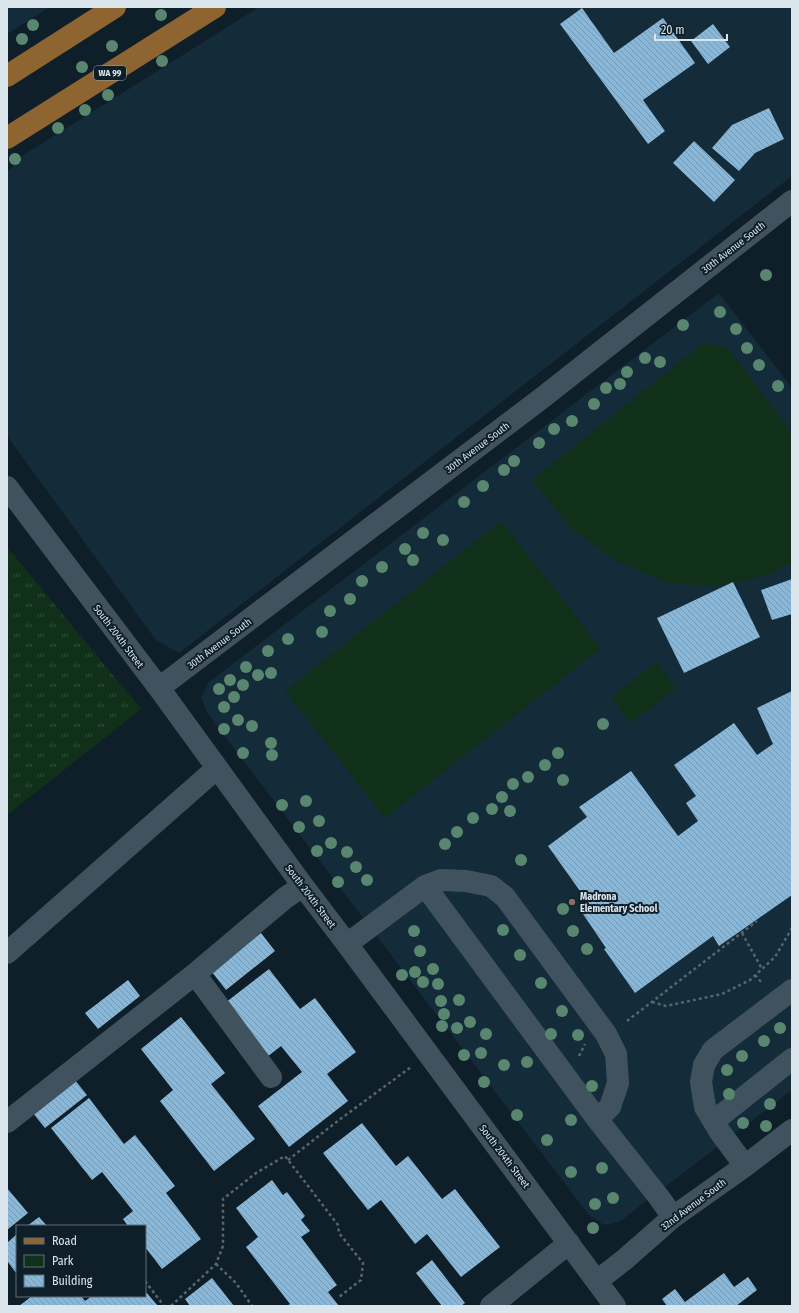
<svg xmlns="http://www.w3.org/2000/svg" width="799" height="1313" font-family="'Fira Sans Condensed',sans-serif">
<style>
.built{fill:#142b3a}
.grass{fill:url(#grass-tufts)}
.park{fill:#11301a}
.building{fill:url(#building-back-hatch)}
.lines{fill:none;stroke-linecap:round;stroke-linejoin:round}
.path{stroke:#57656f;stroke-width:2.5;stroke-dasharray:3 3;stroke-linecap:butt}
.minor{stroke:#41525f;stroke-width:22}
.major{stroke:#8e6531;stroke-width:22}
.tree{fill:#59866f}
.education-dot{fill:#8d6e63;stroke:#0f1f2a;stroke-width:1.5}
.labels{text-anchor:middle;stroke-width:4;stroke-linejoin:round;paint-order:stroke}
.shield{fill:#0f1f2a;stroke:#9daab2;stroke-width:1}
.shield-label{font-size:9px;font-weight:bold;fill:#dae5ec}
.street-label{font-size:10px;fill:#dae5ec;stroke:#0f1f2a}
.poi-label{font-size:10px;font-weight:bold;fill:#dae5ec;stroke:#0f1f2a;text-anchor:start}
</style>
<defs>
<pattern id="grass-tufts" width="24" height="20" patternUnits="userSpaceOnUse"><rect width="24" height="20" fill="#11301a"/><path d="M3 7l-1-3M5 7V3M7 7l1-3M15 17l-1-3M17 17v-4M19 17l1-3" fill="none" stroke="#334e3b"/></pattern>
<pattern id="building-back-hatch" width="6" height="6" patternUnits="userSpaceOnUse"><rect width="6" height="6" fill="#87b7d9"/><path d="M-1 5l2 2M0 0l6 6M5-1l2 2" fill="none" stroke="#769ab4"/></pattern>
</defs>
<rect width="100%" height="100%" fill="#0f1f2a"/>
<path class="built" d="M7 7H50L7 34Z
M259 7H792V176L179 653 156 640 7 436V173L22 156Z
M719 293 792 388V1090L619 1222 604 1225 588 1214 208 714 201 698 209 682Z"/>
<path class="grass" d="M7 547 141 709 7 815Z"/>
<path class="park" d="M703 343 727 347 792 433V562L771 574 723 586 671 584 616 561 571 528 532 480Z
M501 521 601 648 385 818 285 691Z
M656 662 676 688 631 723 611 697Z"/>
<path class="building" d="M582 8 614 53 663 18 695 63 643 100 665 131 648 144 560 24Z
M713 24 730 47 708 64 691 41Z
M769 108 784 139 755 153 739 171 712 148 732 125Z
M694 141 735 180 714 202 673 163Z
M792 579V614L772 620 761 590Z
M733 582 760 637 684 673 657 618Z
M792 691V895L719 946 713 936 635 993 604 949 606 948 583 914 592 908 548 846 587 817 579 807 631 771 678 836 698 821 686 803 696 796 674 765 734 723 757 755 773 744 757 708Z
M261 933 275 951 226 990 212 972Z
M269 969 300 1009 315 998 356 1052 327 1074 348 1101 289 1147 258 1106 302 1072 281 1046 267 1057 225 1003Z
M128 980 140 996 98 1029 85 1013Z
M181 1017 225 1073 211 1084 255 1139 214 1171 160 1101 173 1090 141 1049Z
M74 1079 87 1095 45 1128 32 1112Z
M89 1098 124 1144 135 1135 175 1186 166 1193 201 1239 162 1269 145 1247V1226H128L123 1219 133 1211 102 1172 92 1180 51 1128Z
M362 1123 396 1166 408 1156 442 1199 455 1189 500 1247 461 1277 427 1234 415 1244 381 1200 368 1210 323 1153Z
M272 1180 283 1195 287 1192 305 1216 301 1220 310 1231 301 1237 337 1285 328 1292 339 1306H287L290 1304 246 1247 258 1237 236 1208Z
M7 1188 28 1213 7 1230Z
M39 1217 47 1226H27Z
M17 1234V1274L7 1261V1243Z
M432 1260 465 1303 461 1306H442L416 1273Z
M724 1273 734 1287 748 1277 757 1290 736 1306H667L662 1299 675 1289 685 1302Z
M212 1278 234 1306H190L185 1299Z
M145 1291 158 1306H19L32 1296H81L85 1301 92 1296H145Z"/>
<g class="lines">
<path class="path" d="M742 933 762 969
M755 975 763 984
M652 1002 666 1006 722 994 750 980 775 957 792 928
M627 1021 757 921
M579 1056 585 1044
M288 1160 339 1120 411 1067
M216 1264 236 1283 252 1306
M145 1281 164 1306
M171 1306 216 1264 223 1246V1199L256 1173 285 1156 338 1225 339 1233 363 1263 361 1280 339 1297"/>
<path class="minor" d="M7 487 159 688 303 886 347 944 615 1306
M159 688 542 398 792 201
M425 886 597 1119 658 1196 673 1217
M347 944 425 886 441 880 466 881 491 886 505 897 606 1034 616 1054 618 1083 610 1107 597 1119
M7 953 217 768
M195 974 271 1077
M714 1121 792 1059
M7 1122 195 974 285 898 303 886
M745 1166 720 1132 705 1107 701 1082 704 1065 713 1050 792 990
M597 1281 624 1260 673 1217 745 1166 792 1130
M491 1306 569 1243"/>
<path class="major" d="M7 76 115 7
M7 138 215 7"/>
</g>
<g class="tree">
<circle cx="161" cy="15" r="6"/>
<circle cx="33" cy="25" r="6"/>
<circle cx="22" cy="39" r="6"/>
<circle cx="112" cy="46" r="6"/>
<circle cx="162" cy="61" r="6"/>
<circle cx="82" cy="67" r="6"/>
<circle cx="108" cy="95" r="6"/>
<circle cx="85" cy="110" r="6"/>
<circle cx="58" cy="128" r="6"/>
<circle cx="15" cy="159" r="6"/>
<circle cx="766" cy="275" r="6"/>
<circle cx="720" cy="312" r="6"/>
<circle cx="683" cy="325" r="6"/>
<circle cx="736" cy="329" r="6"/>
<circle cx="747" cy="348" r="6"/>
<circle cx="645" cy="358" r="6"/>
<circle cx="660" cy="362" r="6"/>
<circle cx="759" cy="365" r="6"/>
<circle cx="627" cy="372" r="6"/>
<circle cx="620" cy="384" r="6"/>
<circle cx="778" cy="386" r="6"/>
<circle cx="606" cy="388" r="6"/>
<circle cx="594" cy="404" r="6"/>
<circle cx="572" cy="421" r="6"/>
<circle cx="554" cy="429" r="6"/>
<circle cx="539" cy="443" r="6"/>
<circle cx="514" cy="461" r="6"/>
<circle cx="504" cy="470" r="6"/>
<circle cx="483" cy="486" r="6"/>
<circle cx="464" cy="502" r="6"/>
<circle cx="423" cy="533" r="6"/>
<circle cx="443" cy="540" r="6"/>
<circle cx="405" cy="549" r="6"/>
<circle cx="413" cy="560" r="6"/>
<circle cx="382" cy="567" r="6"/>
<circle cx="362" cy="581" r="6"/>
<circle cx="350" cy="599" r="6"/>
<circle cx="330" cy="611" r="6"/>
<circle cx="322" cy="632" r="6"/>
<circle cx="288" cy="639" r="6"/>
<circle cx="268" cy="651" r="6"/>
<circle cx="246" cy="667" r="6"/>
<circle cx="271" cy="673" r="6"/>
<circle cx="258" cy="675" r="6"/>
<circle cx="230" cy="680" r="6"/>
<circle cx="243" cy="685" r="6"/>
<circle cx="219" cy="689" r="6"/>
<circle cx="234" cy="697" r="6"/>
<circle cx="224" cy="707" r="6"/>
<circle cx="238" cy="720" r="6"/>
<circle cx="603" cy="724" r="6"/>
<circle cx="252" cy="726" r="6"/>
<circle cx="224" cy="729" r="6"/>
<circle cx="271" cy="743" r="6"/>
<circle cx="243" cy="753" r="6"/>
<circle cx="558" cy="753" r="6"/>
<circle cx="272" cy="755" r="6"/>
<circle cx="545" cy="765" r="6"/>
<circle cx="528" cy="777" r="6"/>
<circle cx="563" cy="780" r="6"/>
<circle cx="513" cy="784" r="6"/>
<circle cx="502" cy="797" r="6"/>
<circle cx="306" cy="801" r="6"/>
<circle cx="282" cy="805" r="6"/>
<circle cx="492" cy="809" r="6"/>
<circle cx="510" cy="811" r="6"/>
<circle cx="473" cy="818" r="6"/>
<circle cx="319" cy="821" r="6"/>
<circle cx="299" cy="827" r="6"/>
<circle cx="457" cy="832" r="6"/>
<circle cx="331" cy="843" r="6"/>
<circle cx="445" cy="844" r="6"/>
<circle cx="317" cy="851" r="6"/>
<circle cx="347" cy="852" r="6"/>
<circle cx="521" cy="860" r="6"/>
<circle cx="356" cy="867" r="6"/>
<circle cx="367" cy="880" r="6"/>
<circle cx="338" cy="882" r="6"/>
<circle cx="563" cy="909" r="6"/>
<circle cx="503" cy="930" r="6"/>
<circle cx="414" cy="931" r="6"/>
<circle cx="573" cy="931" r="6"/>
<circle cx="587" cy="949" r="6"/>
<circle cx="420" cy="951" r="6"/>
<circle cx="520" cy="955" r="6"/>
<circle cx="433" cy="969" r="6"/>
<circle cx="415" cy="972" r="6"/>
<circle cx="402" cy="975" r="6"/>
<circle cx="423" cy="982" r="6"/>
<circle cx="541" cy="983" r="6"/>
<circle cx="438" cy="984" r="6"/>
<circle cx="459" cy="1000" r="6"/>
<circle cx="441" cy="1001" r="6"/>
<circle cx="562" cy="1011" r="6"/>
<circle cx="444" cy="1014" r="6"/>
<circle cx="470" cy="1022" r="6"/>
<circle cx="442" cy="1026" r="6"/>
<circle cx="457" cy="1028" r="6"/>
<circle cx="780" cy="1028" r="6"/>
<circle cx="486" cy="1034" r="6"/>
<circle cx="551" cy="1034" r="6"/>
<circle cx="578" cy="1035" r="6"/>
<circle cx="764" cy="1041" r="6"/>
<circle cx="481" cy="1053" r="6"/>
<circle cx="464" cy="1055" r="6"/>
<circle cx="742" cy="1056" r="6"/>
<circle cx="527" cy="1062" r="6"/>
<circle cx="504" cy="1065" r="6"/>
<circle cx="727" cy="1070" r="6"/>
<circle cx="484" cy="1082" r="6"/>
<circle cx="592" cy="1086" r="6"/>
<circle cx="729" cy="1094" r="6"/>
<circle cx="770" cy="1104" r="6"/>
<circle cx="517" cy="1115" r="6"/>
<circle cx="571" cy="1120" r="6"/>
<circle cx="743" cy="1123" r="6"/>
<circle cx="766" cy="1126" r="6"/>
<circle cx="547" cy="1140" r="6"/>
<circle cx="602" cy="1168" r="6"/>
<circle cx="571" cy="1172" r="6"/>
<circle cx="613" cy="1198" r="6"/>
<circle cx="595" cy="1204" r="6"/>
<circle cx="593" cy="1228" r="6"/>
</g>
<circle class="education-dot" cx="572" cy="902" r="4"/>
<g class="labels">
<rect class="shield" x="94" y="66" width="32" height="14" rx="3"/>
<g class="shield-label">
<text x="110" y="76">WA 99</text>
</g>
<g class="street-label">
<text transform="translate(733 247) rotate(-38)" y="4">30th Avenue South</text>
<text transform="translate(477 447) rotate(-37)" y="4">30th Avenue South</text>
<text transform="translate(119 636) rotate(53)" y="4">South 204th Street</text>
<text transform="translate(219 643) rotate(-37)" y="4">30th Avenue South</text>
<text transform="translate(311 896) rotate(53)" y="4">South 204th Street</text>
<text transform="translate(505 1156) rotate(53)" y="4">South 204th Street</text>
<text transform="translate(693 1204) rotate(-37)" y="4">32nd Avenue South</text>
</g>
<g class="poi-label">
<text x="580" y="900">Madrona<tspan x="580" dy="12">Elementary School</tspan></text>
</g>
</g>
<rect width="799" height="1313" fill="none" stroke="#dae5ec" stroke-width="16"/>
<rect x="16" y="1225" width="130" height="72" fill="#0f1f2a" stroke="#606e78"/>
<rect x="24" y="1238" width="20" height="6" fill="#8e6531" stroke="#606e78"/>
<text x="52" y="1245" font-size="12" fill="#dae5ec">Road</text>
<rect x="24" y="1255" width="20" height="12" fill="#11301a" stroke="#606e78"/>
<text x="52" y="1265" font-size="12" fill="#dae5ec">Park</text>
<rect x="24" y="1275" width="20" height="12" fill="url(#building-back-hatch)" stroke="#606e78"/>
<text x="52" y="1285" font-size="12" fill="#dae5ec">Building</text>
<path d="M655 34v6h72v-6" fill="none" stroke="#dae5ec" stroke-width="2"/>
<text x="661" y="34" font-size="12" fill="#dae5ec" stroke="#0f1f2a" stroke-width="3" paint-order="stroke">20 m</text>
</svg>
